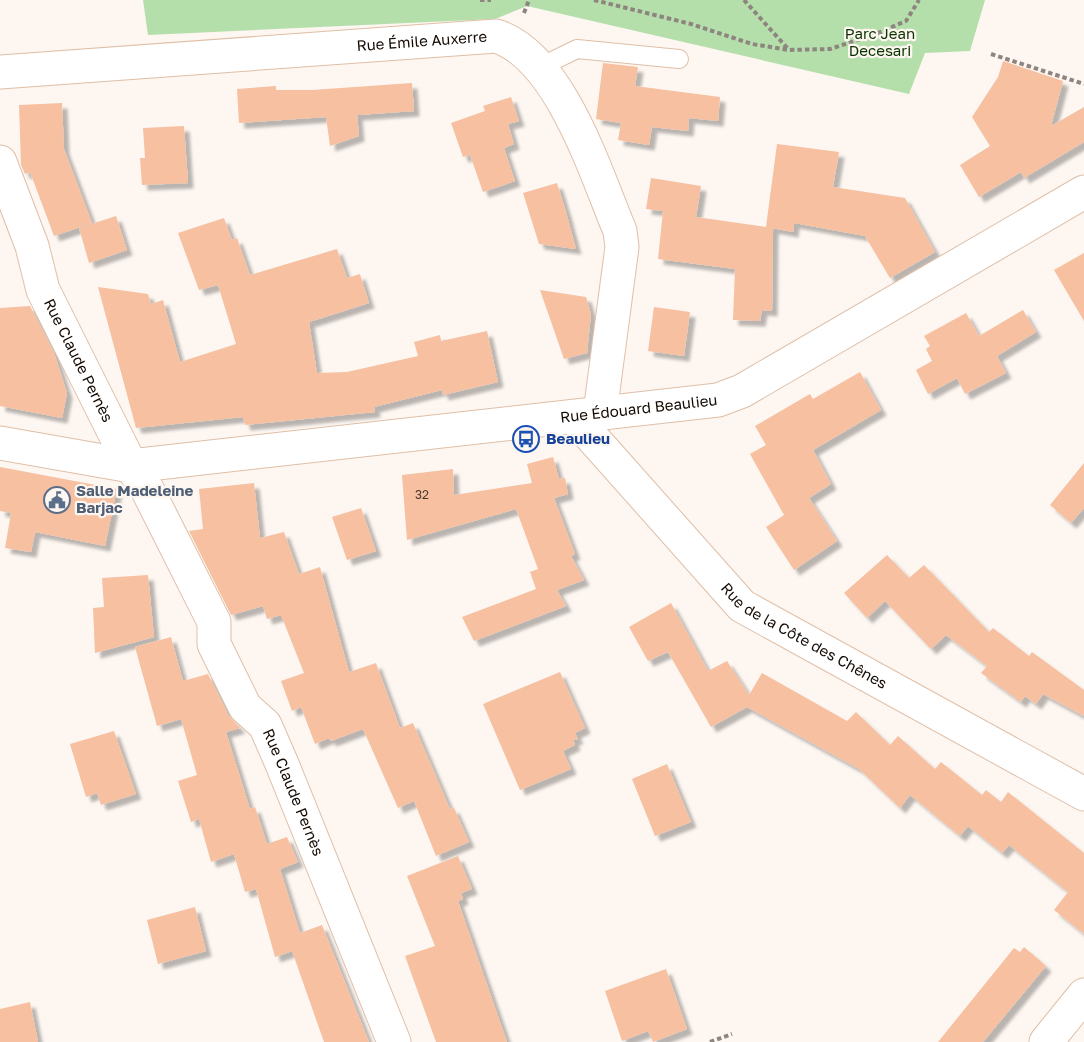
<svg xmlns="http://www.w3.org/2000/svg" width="1084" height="1042" font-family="'Golos Text',sans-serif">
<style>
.green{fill:#b4dfab}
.building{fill:#f6c0a1;filter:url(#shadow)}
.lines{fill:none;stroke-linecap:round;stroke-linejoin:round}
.service-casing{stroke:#dfbfa7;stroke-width:20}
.minor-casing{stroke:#dfbfa7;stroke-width:35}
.tertiary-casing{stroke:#dfbfa7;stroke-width:35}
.path{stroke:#8e8580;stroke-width:4;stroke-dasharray:4.5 3;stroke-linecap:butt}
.service{stroke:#fff;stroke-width:18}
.minor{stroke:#fff;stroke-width:33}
.tertiary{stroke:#fff;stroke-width:33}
.labels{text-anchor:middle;stroke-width:4.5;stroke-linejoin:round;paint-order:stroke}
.number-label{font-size:12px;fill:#4d382b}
.park-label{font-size:15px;fill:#093500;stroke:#fdf6f1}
.street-label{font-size:15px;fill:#150b04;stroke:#fdf6f1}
.transit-label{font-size:15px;font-weight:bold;fill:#164399;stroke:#fdf6f1;text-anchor:start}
.service-label{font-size:15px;font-weight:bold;fill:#4e5e75;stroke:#fdf6f1;text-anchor:start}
</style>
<defs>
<filter id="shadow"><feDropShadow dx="5.5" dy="5.5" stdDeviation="1.5" flood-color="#0004"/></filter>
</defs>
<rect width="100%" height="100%" fill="#fdf6f1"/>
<path class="green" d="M143 0H985L970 51 925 53 909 94 527 6 495 19 148 35Z"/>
<path class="building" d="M1003 61 1063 81 1051 126 1084 107V142L1024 178 1021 172 979 197 960 165 990 146 972 117 998 77Z
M603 63 638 67 635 86 720 97 718 121 689 118 688 131 652 127 649 145 618 140 621 123 596 119Z
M412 83 414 111 357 115 359 136 330 146 326 117 239 123 237 89 276 86V90H312Z
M511 97 519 121 508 124 514 144 504 148 515 181 483 192 470 155 463 157 451 123 485 111 483 106Z
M62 103 64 149 92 223 54 236 30 172 25 174 21 165 19 105Z
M184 126 188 183 142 185 140 158H145L143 128Z
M777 144 839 152 833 187 905 198 935 252 890 278 865 236 794 223 793 232 766 227Z
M651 178 701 186 696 217 773 228 772 311 762 310 760 321 733 320 735 269 658 259 663 211 646 209Z
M557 183 566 212 576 249 539 244 523 193Z
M116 216 127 250 89 263 79 228Z
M224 218 232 240 237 238 250 275 337 249 347 278 360 274 369 303 309 322 317 373 347 372 418 356 414 342 440 335 441 341 487 331 498 382 443 395 442 390 374 407 375 412 245 425 243 417 136 428 98 287 148 294 151 304 163 300 180 362 236 344 218 285 199 290 178 233Z
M1084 253V321L1054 270Z
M540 290 586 297 591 314 587 353 564 359Z
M30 306 54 353 67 393 62 418 0 406V308Z
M654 307 690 312 684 356 648 351Z
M1023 310 1036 332 997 356 1006 373 965 394 957 378 928 394 916 370 932 361 926 349 930 346 924 336 966 313 979 336Z
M860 372 881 410 813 450 831 484 809 498 837 541 794 570 766 527 784 515 750 454 766 445 755 426 810 394 813 399Z
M553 457 559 479 565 478 568 494 554 498 575 554 571 556 584 580 557 590 566 606 474 641 462 617 536 589 530 572 538 569 516 509 407 540 402 475 453 469 454 495 532 483 527 464Z
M1084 463V508L1071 523 1050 505Z
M0 467 117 489 105 546 35 532 31 552 5 548 11 513 0 511Z
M254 483 260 538 284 532 299 574 320 567 349 672 376 663 400 728 413 723 450 809 454 808 469 842 436 856 414 801 398 808 363 729 331 741 329 738 315 744 301 707 292 711 281 681 304 673 281 615 267 619 263 606 231 615 189 531 203 529 199 489Z
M361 508 376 551 347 560 332 517Z
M887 555 909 578 924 565 989 632 993 628 1029 656 1032 652 1084 690V716L1043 694 1036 704 1025 696 1021 702 981 673 987 666 946 635 931 649 885 601 867 618 844 593Z
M148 575 154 637 95 653 93 608 104 607 102 578Z
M671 603 708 671 727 661 749 695 762 673 847 721 856 712 890 745 898 736 935 769 941 762 982 795 986 790 1001 802 1008 792 1084 853V934L1054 910 1068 892 1009 845 1002 853 968 826 960 836 910 795 900 808 859 769 747 707 711 727 668 652 648 661 629 627Z
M171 637 183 681 208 674 228 715 240 728 226 732 250 809 255 807 267 844 287 837 298 862 280 869 300 933 322 925 369 1042H324L292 951 275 957 256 889 245 892 234 854 211 862 199 819 191 822 178 781 197 775 181 719 157 726 135 647Z
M560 672 585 728 575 733 578 739 573 740 575 745 563 751 571 769 520 790 483 704Z
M114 731 136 794 101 805 97 793 86 797 70 744Z
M667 764 691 822 655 836 632 779Z
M458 856 472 889 461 893 463 899 458 901 507 1042H436L405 956 435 946 407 876Z
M195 907 206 951 158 964 147 920Z
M1024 947 1046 966 983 1042H938L1014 948 1020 952Z
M666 969 687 1029 653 1042 648 1031 622 1041 605 991Z
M30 1002 38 1042H0V1009Z"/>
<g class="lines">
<defs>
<path id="service" d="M538 68 577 49 679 59"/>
<g id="minor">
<path id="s1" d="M0 72 496 36C560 56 596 174 620 231L622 247 600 413"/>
<path id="s2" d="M574 417 742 606 1084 794"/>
<path id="s3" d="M0 443 131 466 147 489 214 622V644L245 707 265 725 282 764 394 1042"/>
<path d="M1046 1042 1084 995"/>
</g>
<g id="tertiary">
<path id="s4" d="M0 162 32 246 43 290 131 466 718 400 742 391 1084 192"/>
</g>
</defs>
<use href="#service" class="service-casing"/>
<use href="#minor" class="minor-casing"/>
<use href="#tertiary" class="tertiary-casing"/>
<path class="path" d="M480 0H491
M594 0 691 24 752 44 789 50 830 49 876 34 906 21 919 0
M744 0 789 50
M524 13 529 0
M991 54 1084 84
M710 1042 732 1034"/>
<use href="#service" class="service"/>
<use href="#minor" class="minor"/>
<use href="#tertiary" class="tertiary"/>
</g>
<defs>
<symbol id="bus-ring" viewBox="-11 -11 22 22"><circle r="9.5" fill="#fdf6f1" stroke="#1a4fb4" stroke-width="1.5"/><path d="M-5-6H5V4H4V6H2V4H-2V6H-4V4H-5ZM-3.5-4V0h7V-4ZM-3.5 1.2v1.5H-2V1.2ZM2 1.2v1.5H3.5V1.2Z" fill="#1a4fb4"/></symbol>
<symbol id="civic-ring" viewBox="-11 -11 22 22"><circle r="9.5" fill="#fdf6f1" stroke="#5c6f8a" stroke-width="1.5"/><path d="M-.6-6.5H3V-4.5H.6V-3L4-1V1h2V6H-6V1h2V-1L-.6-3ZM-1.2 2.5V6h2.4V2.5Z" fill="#5c6f8a"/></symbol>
</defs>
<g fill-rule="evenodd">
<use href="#bus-ring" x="511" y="424" width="30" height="30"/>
<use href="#civic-ring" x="42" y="485" width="30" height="30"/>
</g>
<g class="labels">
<g class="number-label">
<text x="422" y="499">32</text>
</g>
<g class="park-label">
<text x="880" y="39">Parc Jean<tspan x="880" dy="17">Decesari</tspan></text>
</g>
<g class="street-label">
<text dy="5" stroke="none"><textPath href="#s1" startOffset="423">Rue Émile Auxerre</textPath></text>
<text dy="5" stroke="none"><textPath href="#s4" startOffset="214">Rue Claude Pernès</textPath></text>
<text dy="5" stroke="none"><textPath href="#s4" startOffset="843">Rue Édouard Beaulieu</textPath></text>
<text dy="5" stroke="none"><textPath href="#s2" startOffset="321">Rue de la Côte des Chênes</textPath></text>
<text dy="5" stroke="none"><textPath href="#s3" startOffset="502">Rue Claude Pernès</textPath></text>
</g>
<g class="transit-label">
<text x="546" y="444">Beaulieu</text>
</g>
<g class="service-label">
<text x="76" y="496">Salle Madeleine<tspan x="76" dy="17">Barjac</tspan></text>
</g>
</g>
</svg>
